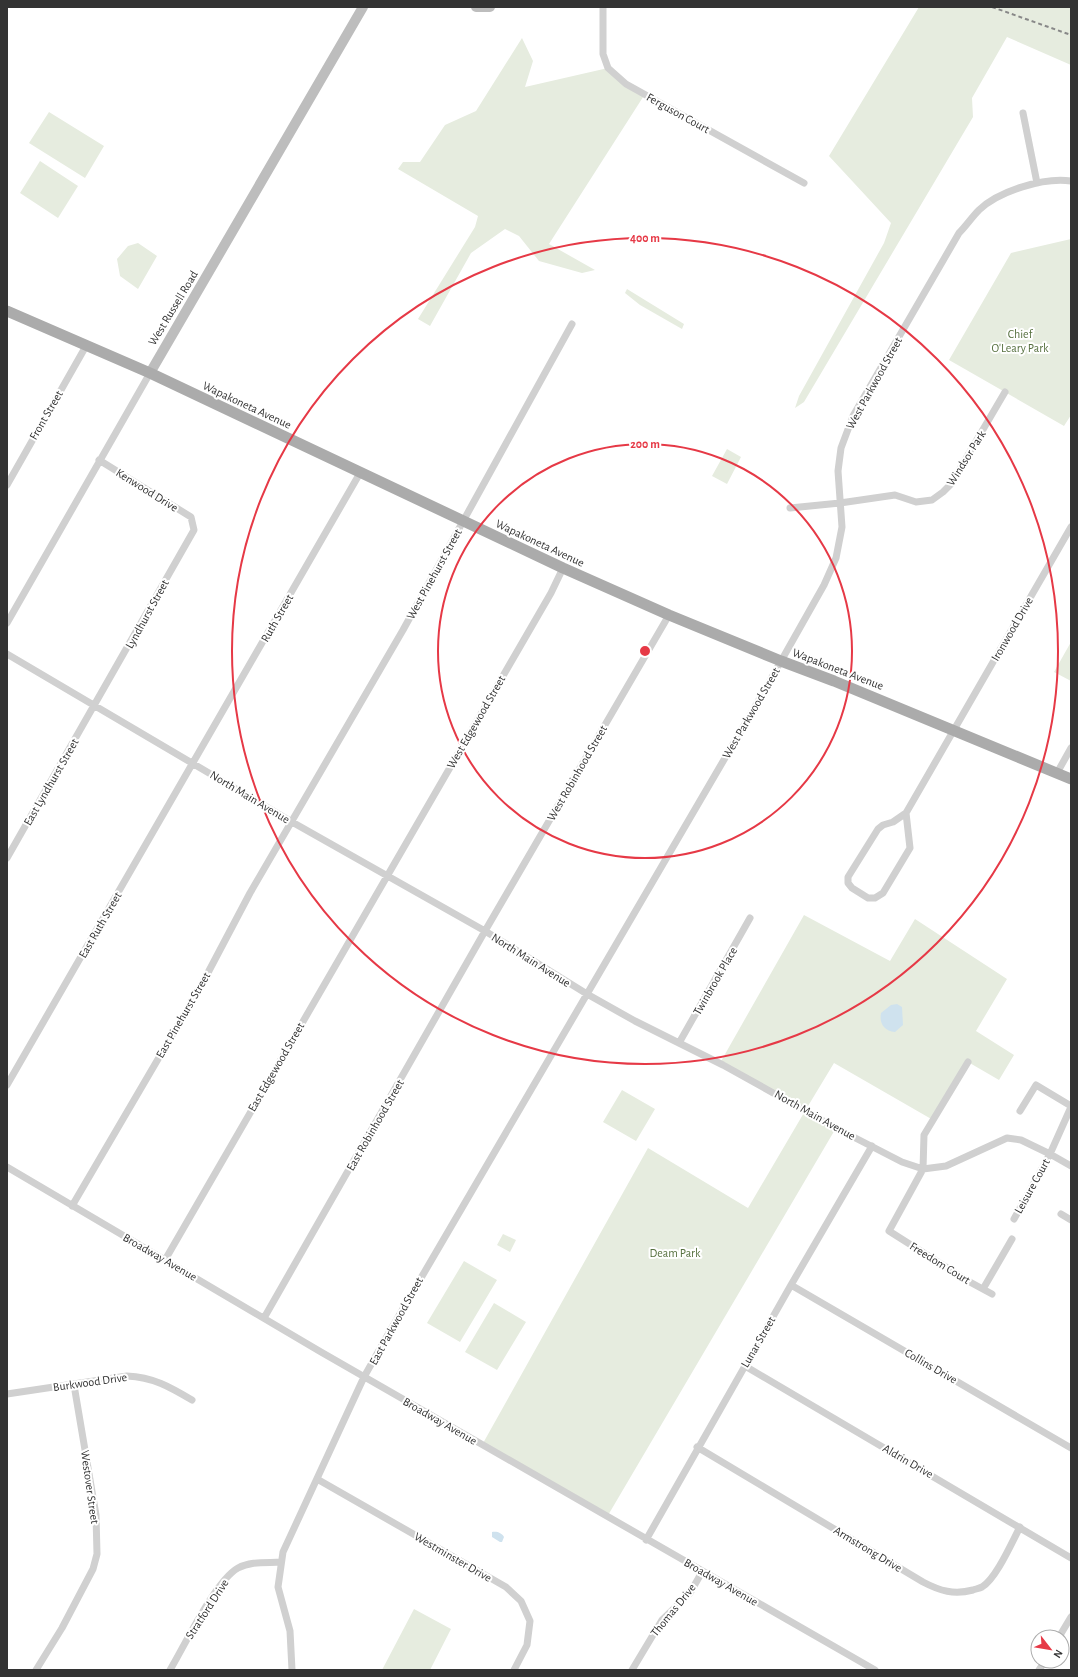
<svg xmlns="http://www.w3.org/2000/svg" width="1078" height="1677" font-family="'Alegreya Sans',sans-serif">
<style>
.green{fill:#e6ecdf}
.water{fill:#cfe2ee}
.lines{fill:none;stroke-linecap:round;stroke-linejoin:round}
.minor{stroke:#d0d0d0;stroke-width:7}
.secondary{stroke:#bdbdbd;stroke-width:10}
.primary{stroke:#ababab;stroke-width:11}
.rail{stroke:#888;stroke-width:2;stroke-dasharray:4 3;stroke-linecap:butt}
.ring{fill:none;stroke:#e63946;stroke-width:2}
.labels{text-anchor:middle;stroke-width:4;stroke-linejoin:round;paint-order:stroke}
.street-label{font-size:12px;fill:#333;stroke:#fff}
.park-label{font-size:12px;fill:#56703f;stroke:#fff}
.centre{fill:#e63946;stroke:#fff;stroke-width:2}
.ring-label{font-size:12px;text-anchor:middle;font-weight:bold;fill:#e63946;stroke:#fff;stroke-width:4;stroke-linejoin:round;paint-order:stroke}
</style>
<rect width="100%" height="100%" fill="#fff"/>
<path class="green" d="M919 7 1071 8V65L1007 37 972 98 973 117 804 402 795 408 799 396 884 243 891 223 829 156Z
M522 38 533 61 525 87 608 68 645 94 549 244 595 270 582 273 539 261 519 236 505 229 471 253 430 326 418 319 475 227 478 216 398 169 403 162H420L445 125 476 111Z
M49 112 104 146 85 178 29 143Z
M40 161 78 186 58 218 20 193Z
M1071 239V415L1064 426 949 360 1011 253Z
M138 243 157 256 138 289 120 276 117 259 128 246Z
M627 289 684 324 682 329 640 305 625 293Z
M727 449 741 457 727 484 712 476Z
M1071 642V681L1054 672Z
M804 915 890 961 915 919 1007 979 976 1031 1014 1055 999 1080 968 1062 933 1120 834 1063 805 1111 836 1128 607 1517 482 1445 648 1148 748 1208 805 1111 720 1063Z
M622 1090 655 1109 636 1141 603 1122Z
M503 1234 516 1240 510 1252 497 1245Z
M464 1261 497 1280 460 1342 427 1323Z
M494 1303 526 1322 497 1370 465 1352Z
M414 1609 451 1629 430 1670H382Z"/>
<path class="water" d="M897 1004 902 1007 903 1025 895 1032C884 1031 879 1023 881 1013L891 1005Z
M492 1532C497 1531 502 1533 504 1537L502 1542H500L492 1537Z"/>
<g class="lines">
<path class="minor" d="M603 7V54L608 68 626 84 804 183
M1023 113 1037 183
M7 485 86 346
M790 508 840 503 895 495 916 502 932 500 943 492 951 484 1005 392
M7 623 150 373
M7 654 292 822 485 931 587 994 635 1021 723 1065 836 1128 902 1162 923 1169 946 1166 1007 1138 1021 1140 1050 1154 1071 1166
M1057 773 1071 748
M906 813 910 848 883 893 875 898H868L852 888 848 883V877L878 829 883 825 893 822 906 813 1071 527
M7 858 194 530 191 517 99 460
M679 1043 750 918
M968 1062 924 1135 923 1169 889 1231 968 1281 992 1294
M7 1085 360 473
M1020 1111 1036 1085 1071 1106
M7 1167 321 1352 875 1670
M72 1206 202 984 250 893 403 630 572 324
M1061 1214 1071 1220
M1014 1219 1050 1154 1071 1107
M165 1260 551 593 563 568
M791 1285 1071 1448
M983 1289 1012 1239
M264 1318 485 931 669 615
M745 1366 1071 1558
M7 1394 127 1376C153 1377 170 1387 192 1400
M697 1447 923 1582C940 1591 954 1595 973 1590 976 1589 980 1588 982 1587 996 1579 1012 1542 1020 1527
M317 1479 506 1587 521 1601 530 1621 527 1645 514 1670
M646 1540 791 1285 872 1146
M1059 1637 1071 1617
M36 1670 62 1628 93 1569 97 1554 96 1515 74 1385
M170 1670C185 1645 215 1581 238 1568 251 1561 267 1563 281 1562
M292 1670 290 1631 278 1587 283 1552 364 1377 390 1331 763 693 824 585 836 558 842 527 838 471 841 448 853 416 959 233C966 226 972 217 979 210 999 191 1044 177 1071 181
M632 1670 662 1620 690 1593 702 1572
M1039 1670 1045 1661"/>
<path class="secondary" d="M476 7H490
M150 373 363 7"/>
<path class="primary" d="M7 311 150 373 563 568 669 615 781 661 834 681 1071 779"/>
<path class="rail" d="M992 7 1071 35"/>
</g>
<g class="ring">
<circle cx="645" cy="651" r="207"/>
<circle cx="645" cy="651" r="413"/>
</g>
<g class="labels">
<g class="street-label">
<text transform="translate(678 113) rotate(29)" y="4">Ferguson Court</text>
<text transform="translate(173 308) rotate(-59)" y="4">West Russell Road</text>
<text transform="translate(874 383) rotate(-61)" y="4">West Parkwood Street</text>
<text transform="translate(247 405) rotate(25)" y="4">Wapakoneta Avenue</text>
<text transform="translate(46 415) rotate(-60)" y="4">Front Street</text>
<text transform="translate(966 458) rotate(-58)" y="4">Windsor Park</text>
<text transform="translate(147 490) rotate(32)" y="4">Kenwood Drive</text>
<text transform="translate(540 543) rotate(25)" y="4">Wapakoneta Avenue</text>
<text transform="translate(434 574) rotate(-61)" y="4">West Pinehurst Street</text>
<text transform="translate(147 614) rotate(-61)" y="4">Lyndhurst Street</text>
<text transform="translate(277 618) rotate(-60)" y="4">Ruth Street</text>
<text transform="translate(1012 629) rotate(-60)" y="4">Ironwood Drive</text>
<text transform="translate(838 669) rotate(21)" y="4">Wapakoneta Avenue</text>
<text transform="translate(751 713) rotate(-60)" y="4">West Parkwood Street</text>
<text transform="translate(476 722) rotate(-60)" y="4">West Edgewood Street</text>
<text transform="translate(577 773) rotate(-60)" y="4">West Robinhood Street</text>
<text transform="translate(51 782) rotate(-60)" y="4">East Lyndhurst Street</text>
<text transform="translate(250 797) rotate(31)" y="4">North Main Avenue</text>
<text transform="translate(100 925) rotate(-60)" y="4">East Ruth Street</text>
<text transform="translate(531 960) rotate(32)" y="4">North Main Avenue</text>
<text transform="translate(715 981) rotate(-60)" y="4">Twinbrook Place</text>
<text transform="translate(183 1015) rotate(-60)" y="4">East Pinehurst Street</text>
<text transform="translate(276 1067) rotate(-60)" y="4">East Edgewood Street</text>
<text transform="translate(815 1115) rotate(29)" y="4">North Main Avenue</text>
<text transform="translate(375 1125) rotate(-60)" y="4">East Robinhood Street</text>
<text transform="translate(1032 1186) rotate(-61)" y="4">Leisure Court</text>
<text transform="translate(160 1257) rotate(30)" y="4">Broadway Avenue</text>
<text transform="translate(940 1263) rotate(32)" y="4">Freedom Court</text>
<text transform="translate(396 1321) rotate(-61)" y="4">East Parkwood Street</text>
<text transform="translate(758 1342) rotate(-60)" y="4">Lunar Street</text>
<text transform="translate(931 1366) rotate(30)" y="4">Collins Drive</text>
<text transform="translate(90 1382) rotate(-8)" y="4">Burkwood Drive</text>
<text transform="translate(440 1421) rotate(30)" y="4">Broadway Avenue</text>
<text transform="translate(908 1461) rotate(30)" y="4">Aldrin Drive</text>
<text transform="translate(90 1487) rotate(82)" y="4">Westover Street</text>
<text transform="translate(868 1549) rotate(31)" y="4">Armstrong Drive</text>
<text transform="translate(453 1557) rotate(30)" y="4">Westminster Drive</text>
<text transform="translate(721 1582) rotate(30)" y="4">Broadway Avenue</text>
<text transform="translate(207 1609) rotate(-57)" y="4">Stratford Drive</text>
<text transform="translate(673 1610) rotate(-51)" y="4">Thomas Drive</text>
</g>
<g class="park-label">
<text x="1020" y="338">Chief<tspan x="1020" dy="14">O'Leary Park</tspan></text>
<text x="675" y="1257">Deam Park</text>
</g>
</g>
<circle cx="645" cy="651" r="6" class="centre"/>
<g class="ring-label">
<text x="645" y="242">400 m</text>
<text x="645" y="448">200 m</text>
</g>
<rect width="1078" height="1677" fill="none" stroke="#333333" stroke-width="16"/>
<g transform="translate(1050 1649) rotate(121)"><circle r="19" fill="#ffffff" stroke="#adadad"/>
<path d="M0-3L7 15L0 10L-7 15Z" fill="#e63946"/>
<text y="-6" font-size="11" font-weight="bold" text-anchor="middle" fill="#333333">N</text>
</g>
</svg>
